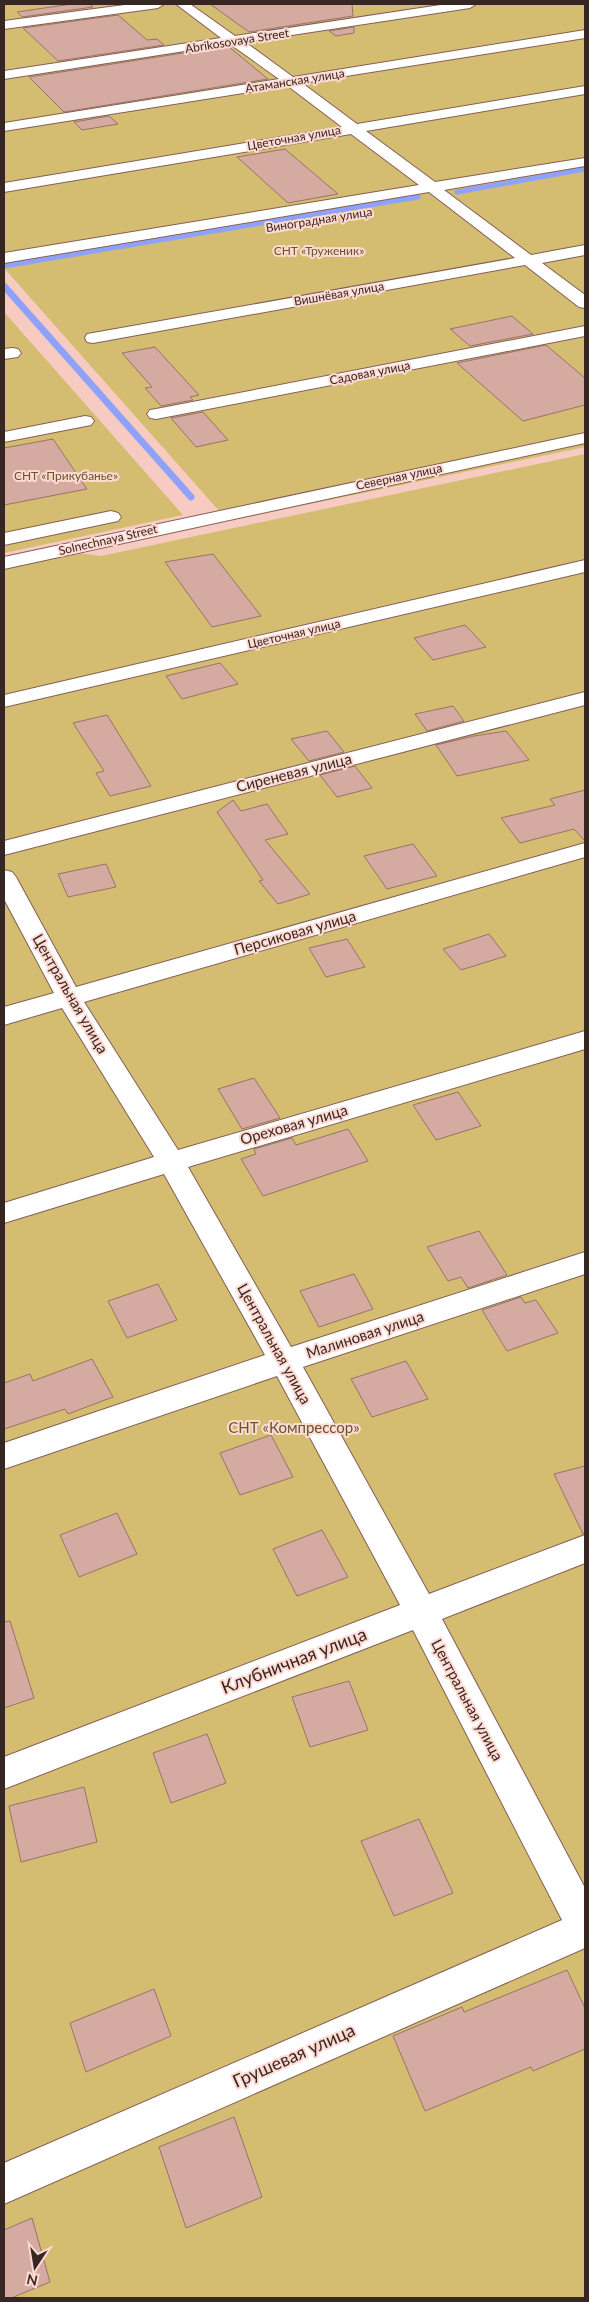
<svg xmlns="http://www.w3.org/2000/svg" width="589" height="2302" font-family="Lato,sans-serif">
<style>
.green{fill:#d4bd70}
.lines{fill:none;stroke-linecap:round;stroke-linejoin:round}
.stream-far1{stroke:#8ea2fb;stroke-width:5}
.stream{stroke:#8ea2fb;stroke-width:7}
.building{fill:#d5aaa0;stroke:#9a7269}
.minor-casing{stroke:#855f56;stroke-width:2}
.tertiary-casing{stroke:#855f56;stroke-width:2}
.minor{fill:#fff;fill-rule:evenodd}
.tertiary{fill:#fff;fill-rule:evenodd}
.labels{text-anchor:middle;stroke-width:4;stroke-linejoin:round;paint-order:stroke}
.far-street-label{font-size:12px;fill:#372723;stroke:#ffdad2}
.far-park-label{font-size:12px;fill:#63562b;stroke:#ffdad2}
.street-label{font-size:15px;fill:#372723;stroke:#ffdad2}
.park-label{font-size:15px;fill:#63562b;stroke:#ffdad2}
.near-street-label{font-size:18px;fill:#372723;stroke:#ffdad2}
</style>
<rect width="100%" height="100%" fill="#f7cbc1"/>
<path class="green" d="M4 4H585V447L228 521 4 268Z
M4 311 5 313 183 515 4 553Z
M585 454V2298H4V559L48 549 101 556Z"/>
<g class="lines">
<path class="stream-far1" d="M457 192 585 169
M4 266 418 197"/>
<path class="stream" d="M4 286 191 497"/>
</g>
<path class="building" d="M72 4H89L93 7 22 17 17 12Z
M210 4H352L353 16 249 32Z
M118 15 147 40 157 39 164 45 58 61 23 28Z
M354 27V33L336 36 329 31Z
M228 46 268 79 64 112 29 77Z
M109 116 118 124 82 130 74 122Z
M285 149 338 194 288 203 237 157Z
M512 316 533 334 470 346 450 329Z
M546 345 585 378V405L523 421 457 363Z
M155 347 199 395 190 397 193 400 161 406 145 388 152 387 122 353Z
M203 412 228 440 196 447 171 418Z
M53 439 87 489 4 505V448Z
M213 554 261 616 212 627 165 562Z
M465 625 486 647 433 660 414 638Z
M220 663 238 684 182 699 166 676Z
M453 706 464 721 427 731 415 714Z
M107 715 151 786 110 796 96 773 104 771 73 723Z
M327 731 344 752 309 761 291 739Z
M506 731 529 760 457 776 436 745 474 736Z
M355 766 372 788 337 797 320 775Z
M585 790V841L574 829 520 843 501 818 555 805 550 799Z
M233 800 241 811 267 804 288 834 265 840 310 894 278 904 259 881 263 880 217 812Z
M413 844 437 876 387 889 364 856Z
M106 864 116 887 68 897 58 874Z
M489 934 506 956 461 970 443 949Z
M347 939 365 967 326 977 309 948Z
M254 1078 280 1118 242 1129 218 1089Z
M458 1092 481 1126 436 1140 413 1105Z
M348 1129 368 1161 263 1196 241 1159 256 1154 254 1149 292 1138 296 1145Z
M479 1231 507 1275 468 1288 461 1277 448 1281 427 1247Z
M354 1274 373 1309 319 1327 300 1291Z
M158 1284 177 1320 127 1338 108 1301Z
M521 1297 525 1303 536 1300 558 1333 507 1351 482 1310Z
M92 1359 113 1397 68 1414 65 1409 4 1429V1383L30 1374 33 1381Z
M406 1361 428 1399 372 1417 351 1379Z
M271 1435 293 1477 240 1495 220 1453Z
M585 1466V1533L583 1534 554 1474Z
M117 1513 137 1554 79 1577 60 1535Z
M322 1530 348 1577 297 1596 273 1549Z
M10 1621 34 1698 4 1708V1622Z
M349 1681 368 1730 310 1747 292 1697Z
M207 1734 226 1783 171 1803 153 1753Z
M84 1787 97 1842 21 1862 9 1806Z
M419 1819 453 1893 394 1916 361 1841Z
M567 1970 585 2008V2049L533 2071 531 2067 425 2111 393 2036 462 2007 464 2012Z
M154 1989 171 2036 86 2072 70 2023Z
M234 2117 262 2197 186 2228 159 2147Z
M32 2218 50 2282 11 2298H4V2230Z"/>
<g class="lines">
<defs>
<path id="minor" d="M132 4H164L158 8 4 29V21Z
M176 4H190L235 36 447 4H476L470 8 245 42 293 77 585 30V38L302 83 357 124 585 86V94L366 131 435 182 585 158V166L444 190 531 255 585 245V255L542 263 585 295V308L579 307 525 265 93 343 87 342 85 338 87 334 93 333 515 258 429 192 4 263V253L419 185 351 134 4 192V183L342 127 288 86 4 131V123L279 79 230 44 4 79V71L221 38Z
M585 326V336L156 419 150 418 147 414 150 410 156 409Z
M12 348 18 349 21 353 18 357 4 359V349Z
M85 416 91 417 94 421 91 425 4 442V432Z
M111 511 118 513 121 517 118 521 4 545V533Z
M585 560V572L4 707V695Z
M585 692V705L4 855V841Z
M585 843V857L84 1002 178 1150 585 1031V1049L188 1167 291 1347 585 1252V1274L303 1367 429 1594 585 1535V1563L442 1619 585 1888V1948L4 2204V2163L562 1920 413 1630 4 1789V1757L400 1605 277 1376 4 1469V1443L265 1355 164 1174 4 1223V1203L154 1157 62 1008 4 1025V1007L54 993 4 899V870L12 872 16 877 76 987Z"/>
<path id="tertiary" d="M585 433V443L4 569V557Z"/>
</defs>
<use href="#minor" class="minor-casing"/>
<use href="#tertiary" class="tertiary-casing"/>
<use href="#minor" class="minor"/>
<use href="#tertiary" class="tertiary"/>
</g>
<g class="labels">
<g class="far-street-label">
<text transform="translate(237 41) rotate(-9)" y="4">Abrikosovaya Street</text>
<text transform="translate(295 81) rotate(-9)" y="4">Атаманская улица</text>
<text transform="translate(294 138) rotate(-10)" y="4">Цветочная улица</text>
<text transform="translate(319 220) rotate(-9)" y="4">Виноградная улица</text>
<text transform="translate(339 294) rotate(-10)" y="4">Вишнёвая улица</text>
<text transform="translate(370 373) rotate(-11)" y="4">Садовая улица</text>
<text transform="translate(399 477) rotate(-12)" y="4">Северная улица</text>
<text transform="translate(108 540) rotate(-13)" y="4">Solnechnaya Street</text>
<text transform="translate(294 634) rotate(-13)" y="4">Цветочная улица</text>
</g>
<g class="far-park-label">
<text x="319" y="255">СНТ «Труженик»</text>
<text x="66" y="480">СНТ «Прикубанье»</text>
</g>
<g class="street-label">
<text transform="translate(294 773) rotate(-14)" y="5">Сиреневая улица</text>
<text transform="translate(295 933) rotate(-16)" y="5">Персиковая улица</text>
<text transform="translate(70 994) rotate(60)" y="5">Центральная улица</text>
<text transform="translate(294 1125) rotate(-16)" y="5">Ореховая улица</text>
<text transform="translate(365 1335) rotate(-18)" y="5">Малиновая улица</text>
<text transform="translate(274 1344) rotate(61)" y="5">Центральная улица</text>
<text transform="translate(467 1700) rotate(62)" y="5">Центральная улица</text>
</g>
<g class="park-label">
<text x="294" y="1433">СНТ «Компрессор»</text>
</g>
<g class="near-street-label">
<text transform="translate(294 1661) rotate(-21)" y="6">Клубничная улица</text>
<text transform="translate(294 2056) rotate(-24)" y="6">Грушевая улица</text>
</g>
</g>
<rect width="589" height="2302" fill="none" stroke="#372723" stroke-width="10"/>
<g transform="translate(35 2267) rotate(192)" stroke="#ffdad2" stroke-width="4" paint-order="stroke">
<path d="M0-4L9 19L0 12L-9 19Z" fill="#372723"/>
<text y="-8" font-size="14" font-weight="bold" text-anchor="middle" fill="#372723">N</text>
</g>
</svg>
